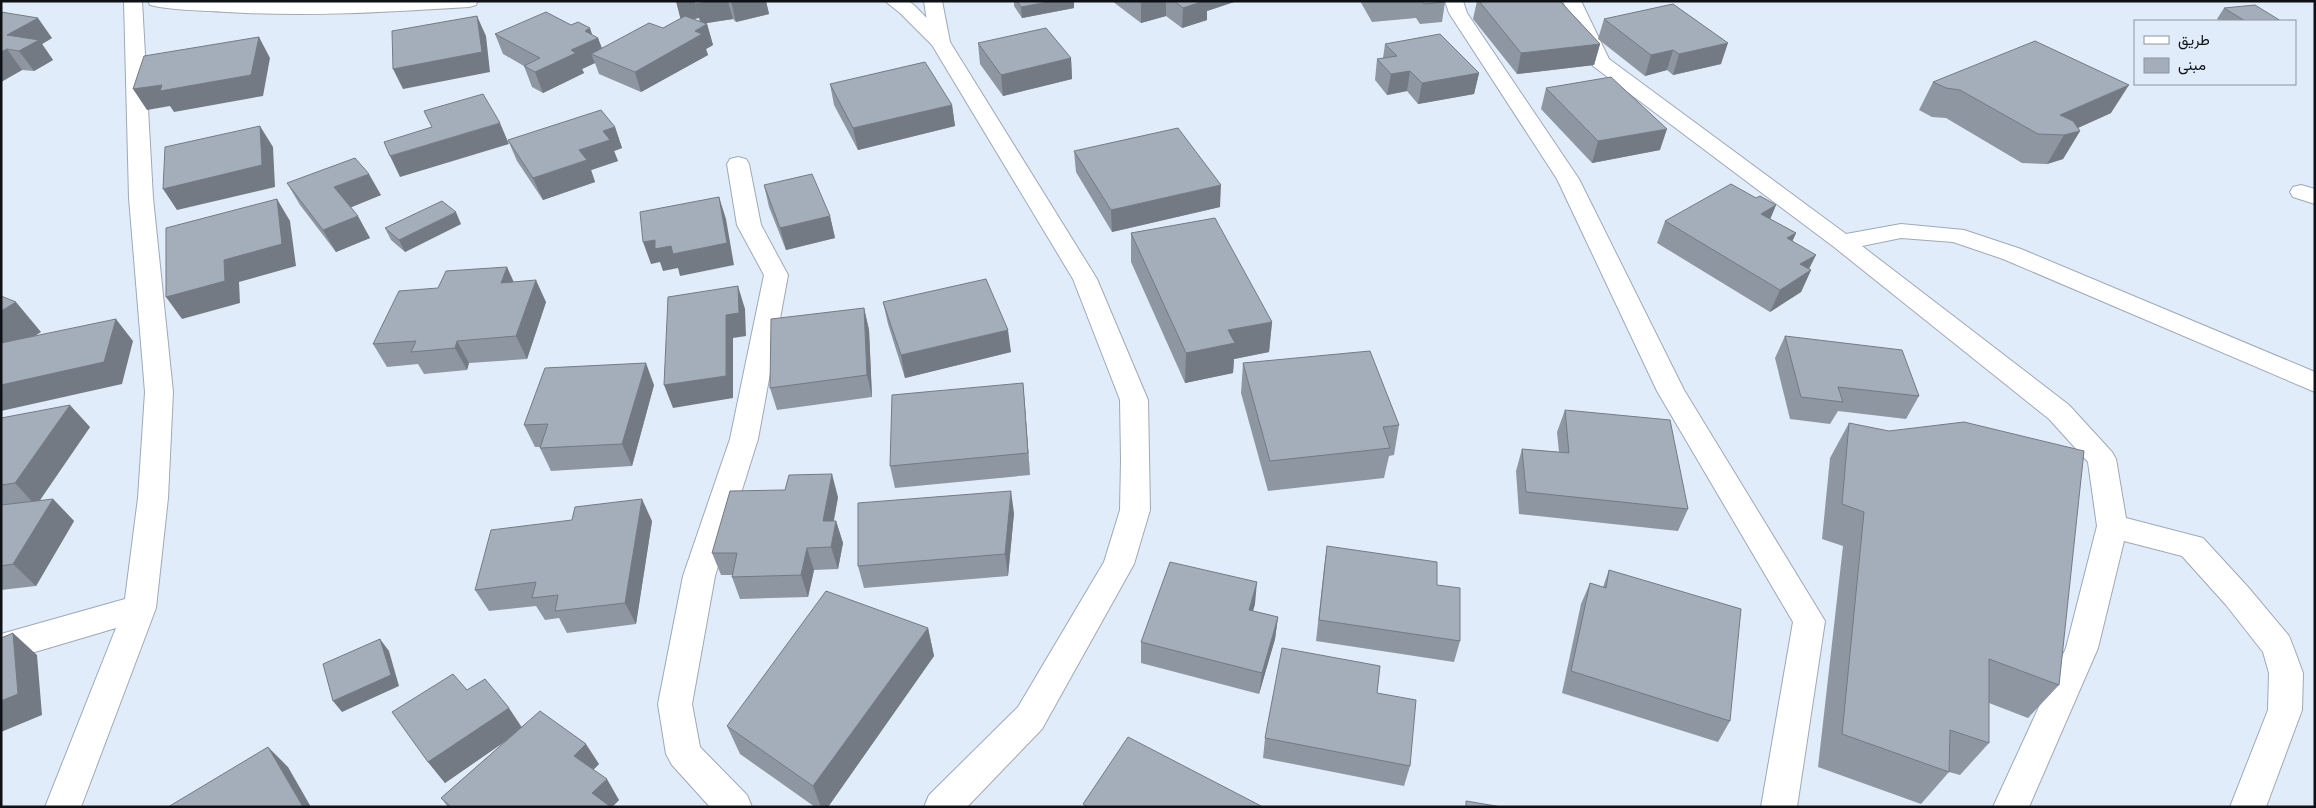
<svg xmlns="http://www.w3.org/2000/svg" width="2316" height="808" font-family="Manrope,Vazirmatn,sans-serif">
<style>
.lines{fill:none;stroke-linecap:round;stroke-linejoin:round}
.minor-casing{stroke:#9fa9b6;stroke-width:2}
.tertiary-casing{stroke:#9fa9b6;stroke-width:2}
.minor{fill:#fff;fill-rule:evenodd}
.tertiary{fill:#fff;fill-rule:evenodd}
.wall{fill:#8d96a1;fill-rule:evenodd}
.shaded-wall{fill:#737a83}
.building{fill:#a4aebb;stroke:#737a83}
</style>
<rect width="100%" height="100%" fill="#e1ecfa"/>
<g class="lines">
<defs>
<path id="minor" d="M124 1H142L153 198 173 392 168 498 156 608 81 807H45L116 628 1 662V634L125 599 138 498 145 392 129 198Z
M924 1H942L950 42 947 46 940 48 933 46 930 42Z
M1445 1H1463L1467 13 1579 179 1684 390 1825 621 1797 807H1761L1793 622 1657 391 1557 179 1449 13Z
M1563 1H1581L1609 59 1846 234 1901 224 1964 230 2021 249 2315 372V392L2003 259 1953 242 1901 238 1862 246 2069 405 2112 452 2116 459 2126 518 2203 538 2248 587 2289 636 2293 646 2303 673 2302 710 2266 807H2230L2268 710 2269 673 2263 652 2226 605 2182 556 2124 541 2098 648 2029 807H1993L2066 648 2097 526 2088 462 2049 419 1834 247 1593 66Z
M738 157 746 159 749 164 761 225 788 275 758 439 715 576 692 704 700 747 747 795 752 807H710L672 765 666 754 658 704 683 576 730 439 764 275 737 225 727 164 730 159Z
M2301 185 2315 189V204L2293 197 2290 192 2293 187Z"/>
<path id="tertiary" d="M148 1H478L476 5 469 7C388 12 307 17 226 12 201 10 174 11 150 5Z
M885 1H908L914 5 950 42 1097 279 1148 400 1150 510 1134 564 1042 729 967 807H924L929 795 1018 707 1104 562 1120 510 1121 460 1120 400 1073 279 932 45 900 13Z"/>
</defs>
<use href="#minor" class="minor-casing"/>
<use href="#tertiary" class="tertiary-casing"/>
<use href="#minor" class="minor"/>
<use href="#tertiary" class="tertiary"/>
</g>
<path class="wall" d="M676 1H766L769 14 736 22 733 19 705 23 707 24 713 45 706 49 708 55 641 92 599 74 595 63 582 69 584 73 543 93 532 87 524 66 503 54 495 34 598 38 602 48 663 28 681 19ZM699 18 700 22 693 19Z
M1014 1H1074V8L1022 18 1014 6Z
M1112 1H1237L1207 11V20L1182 28 1166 16 1141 23Z
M1360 1H1444L1445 2 1442 22 1420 24 1416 18 1372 22Z
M1477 1H1560L1600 44 1594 65 1517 74 1473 19Z
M2224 8 2281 21H2220L2217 19Z
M1 12 52 38 42 44 53 60 34 71 22 70 1 82Z
M1604 19 1721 64 1673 75 1667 70 1645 76 1598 39Z
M978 43 1071 58 1072 79 1003 96 980 64Z
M1385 44 1479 73 1474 94 1418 104 1407 91 1387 95 1375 80 1377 59 1383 58Z
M1933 82 2111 113 2078 128 2080 131 2063 159 2047 164 2022 163 1946 118 1932 117 1919 110Z
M830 84 952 105 955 126 858 150 834 105Z
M1546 88 1660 150 1592 163 1541 109Z
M615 127 622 148 614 151 618 161 591 170 595 182 543 200 517 161 508 140Z
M1074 151 1220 207 1112 232 1076 172Z
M287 183 381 195 351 207 370 238 336 252 300 205Z
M764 185 830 216 835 238 786 250 769 207Z
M1756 198 1776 205 1770 219 1796 233 1792 242 1809 269 1811 270 1801 292 1770 312 1657 243 1665 221Z
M461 224 405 252 391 240 385 228Z
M1131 233 1272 322 1269 352 1234 359 1233 373 1185 383 1131 262Z
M514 282 546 302 527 359 469 363 467 370 424 374 418 364 387 367 373 344Z
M883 302 1011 352 905 378 888 324Z
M864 308 869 330 872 397 777 410 770 388Z
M1785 336 1919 396 1906 419 1838 411 1830 424 1790 419 1775 358Z
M1243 363 1399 425 1394 455 1389 456 1384 478 1268 491 1241 393Z
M1023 383 1030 475 895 488 890 466Z
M654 385 632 466 551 471 540 448 541 447H535L524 425Z
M1565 410 1688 509 1678 531 1519 514 1516 471 1522 449 1559 452 1557 432Z
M1 418 90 427 39 501 53 499 74 521 36 586 1 590Z
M1849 423 2059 685 2028 718 1989 703V743L1960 775 1949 772 1921 804 1818 767 1843 546 1822 539 1830 458Z
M838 497 834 521H836L843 543 838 569 814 570 808 597 740 599 732 577V575H721L712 553Z
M1014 513 1008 576 864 588 858 566Z
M652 521 636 624 567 633 559 618 545 620 536 606 489 611 475 590Z
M1327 546 1437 585 1460 641 1454 662 1316 641 1324 568Z
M1609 570 1730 721 1718 742 1562 693 1581 604 1590 583 1603 587Z
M1255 604 1253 611 1278 617 1275 639 1259 694 1141 663V642Z
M928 628 934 656 828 807H815L740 754 727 726Z
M467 690 522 727 599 764 593 770 619 800 612 807H448L441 798 507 740 445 783 428 762Z
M1377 693 1410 766 1404 786 1263 758 1265 738Z"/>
<path class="shaded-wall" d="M676 1H694L699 18 681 21Z
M713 1H728L733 19 701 24 695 4Z
M731 1H766L769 14 736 22Z
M1053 1H1074V8L1022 18 1021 7Z
M1148 1H1166V16L1141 23V3Z
M1199 1H1237L1207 11V20L1182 28 1183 8Z
M477 16 486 36 490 72 403 89 393 69Z
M38 18 52 38 42 44 53 60 34 71 7 35Z
M707 24 713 45 706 49 708 55 641 92 635 72 695 31Z
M590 28 594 40 598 38 605 58 591 54 595 63 582 69 584 73 543 93 535 72 585 31Z
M259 37 270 58 263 96 174 112 170 106 147 110 133 89Z
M1728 43 1721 64 1673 75 1679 54Z
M1600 44 1594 65 1517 74 1521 53Z
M7 49 22 70 1 82V52Z
M1673 50 1667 70 1645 76 1651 55Z
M1071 58 1072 79 1003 96 1001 75Z
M1410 71 1407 91 1387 95 1391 74Z
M1479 73 1474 94 1418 104 1422 83Z
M2129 85 2111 113 2062 135 2060 115Z
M952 105 955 126 858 150 853 128Z
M500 123 509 144 400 177 390 156Z
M260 126 273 147 275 187 177 210 163 189Z
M615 127 622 148 614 151 618 161 591 170 595 182 543 200 533 178 579 150 603 131Z
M1667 129 1660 150 1592 163 1598 141Z
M2080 131 2063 159 2047 164 2064 135Z
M369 174 381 195 347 209 334 187Z
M1221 185 1220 207 1112 232 1111 210Z
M719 197 726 219 734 265 680 276 678 268 663 271 660 262 651 264 643 242 655 240Z
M277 199 290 221 296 266 239 282 240 303 182 319 166 297 224 260Z
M1776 205 1767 227 1761 214Z
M456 212 461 224 405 252 399 240Z
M358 216 370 238 336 252 323 230Z
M830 216 835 238 786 250 780 228Z
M1796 233 1786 255 1787 238Z
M1816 255 1807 273 1811 270 1801 292 1770 312 1780 290 1800 264Z
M507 267 517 289 501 283Z
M536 280 546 302 527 359 516 336Z
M738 286 745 309 746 336 733 338V398L673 408 664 385 726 315Z
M16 302 41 332 1 358V311Z
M864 308 869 330 872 397 867 375Z
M116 319 133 341 122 384 1 411V385Z
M1272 322 1269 352 1234 359 1233 373 1185 383 1186 353 1228 330Z
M1008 330 1011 352 905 378 901 355Z
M457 341 469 363 467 370 455 348Z
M646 363 654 385 632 466 622 444Z
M1023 383 1025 406 1030 475 1028 453Z
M70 405 90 427 36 506 15 483Z
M832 474 838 497 829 543 823 521Z
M1011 491 1014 513 1008 576 1005 554Z
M53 499 74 521 36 586 13 564Z
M642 499 652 521 636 624 625 603Z
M836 521 843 543 838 569 831 547Z
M807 548 814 570 808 597 801 575Z
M1257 582 1255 604 1247 631 1249 610Z
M1278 617 1275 639 1259 694 1262 673Z
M928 628 934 656 828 807H821L813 786Z
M13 633 37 655 42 715 1 732V701Z
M380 639 389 651 399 686 342 712 333 701Z
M509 708 523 729 445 783 428 762Z
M586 744 599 764 587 776 574 756Z
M268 747 288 767 311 807H303Z
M607 779 619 800 612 807H601L592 793Z"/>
<path class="building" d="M694 1H713L695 4Z
M1017 1H1053L1021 7Z
M1138 1H1148L1141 3Z
M1174 1H1204L1183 8Z
M1422 1H1444L1445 2 1424 4Z
M1479 1H1560L1600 44 1521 53Z
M1673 4 1728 43 1679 54 1673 50 1651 55 1604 19Z
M2255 5 2281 21H2245L2224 8Z
M1 12 38 18 7 35 39 40 19 51 7 49 1 52Z
M546 12 571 25 578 22 590 28 585 31 598 38 571 50 576 53 535 72 524 66 540 58 495 34Z
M477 16 482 52 393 69 392 31Z
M685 16 707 24 695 31 702 34 635 72 591 54 649 23 663 28Z
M1046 28 1071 58 1001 75 978 43Z
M1440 34 1479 73 1422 83 1410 71 1391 74 1377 59 1397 56 1385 44Z
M259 37 251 75 160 91 162 85 133 89 144 56Z
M2035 41 2129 85 2060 115 2073 121 2080 131 2064 135 2038 134 1960 90 1946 88 1933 82Z
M925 62 952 105 853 128 830 84Z
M1611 77 1667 129 1598 141 1546 88Z
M483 94 500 123 390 156 384 142 432 127 424 111Z
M601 110 615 127 603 131 610 140 579 150 587 160 533 178 508 140Z
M260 126 262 165 163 189 165 147Z
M1178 128 1221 185 1111 210 1074 151Z
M355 158 369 174 334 187 358 216 323 230 287 183Z
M812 174 830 216 780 228 764 185Z
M1731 184 1756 198 1760 196 1776 205 1761 214 1796 233 1787 238 1816 255 1800 264 1811 270 1780 290 1665 221Z
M719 197 727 243 673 254 671 246 655 249V240L643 242 640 212Z
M277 199 282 244 224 260 225 281 166 297V228Z
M442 201 456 212 399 240 385 228Z
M1215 218 1272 322 1228 330 1235 343 1186 353 1131 233Z
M507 267 501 283 536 280 516 336 457 341 455 348 411 352 416 341 373 344 399 291 438 288 446 271Z
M986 279 1008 330 901 355 883 302Z
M738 286 739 313 726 315V376L664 385 668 297Z
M1 296 16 302 1 311Z
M864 308 867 375 770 388 771 319Z
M116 319 104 362 1 385V343Z
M1785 336 1902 350 1919 396 1838 387 1843 402 1801 397Z
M1370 351 1399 425 1383 427 1390 448 1270 461 1243 363Z
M646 363 622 444 540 448 548 424 524 425 545 368Z
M1023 383 1028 453 890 466 892 395Z
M70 405 15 483 1 485V418Z
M1565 410 1670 420 1688 509 1526 492 1522 449 1569 453Z
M1964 422 2084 451 2059 685 1989 659V743L1950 730 1949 772 1842 734 1864 512 1842 504 1849 423 1889 431Z
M832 474 823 521H836L831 547 807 548 801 575 732 577 737 553H712L730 491 785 490 789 475Z
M1011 491 1005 554 858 566V503Z
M53 499 13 564 1 566V505Z
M642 499 625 603 555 611 558 595 532 598 536 582 475 590 491 530 572 520 575 507Z
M1327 546 1437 562V585L1460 588V641L1319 620Z
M1170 562 1257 582 1249 610 1278 617 1262 673 1141 642Z
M1609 570 1741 609 1730 721 1571 671 1590 583 1606 588Z
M826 591 928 628 813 786 727 726Z
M13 633 18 694 1 701V638Z
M380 639 391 675 333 701 323 664Z
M1282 648 1380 666 1377 693 1416 700 1410 766 1265 738Z
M453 674 467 690 485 679 509 708 428 762 392 712Z
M540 711 586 744 574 756 607 779 592 793 611 807H451L441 798Z
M1128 737 1263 807H1088L1083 804Z
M268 747 303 807H168Z
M1466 801 1502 807H1466Z"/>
<rect width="2316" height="808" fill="none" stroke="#0d1116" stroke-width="5"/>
<rect x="2134" y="20" width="162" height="65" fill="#e1ecfa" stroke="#8c949f"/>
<rect x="2144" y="36" width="25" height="8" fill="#ffffff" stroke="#8c949f"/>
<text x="2178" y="45" font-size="15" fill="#0d1116">طريق</text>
<rect x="2144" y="58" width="25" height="15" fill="#a4aebb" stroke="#8c949f"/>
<text x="2178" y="70" font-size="15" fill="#0d1116">مبنى</text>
</svg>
